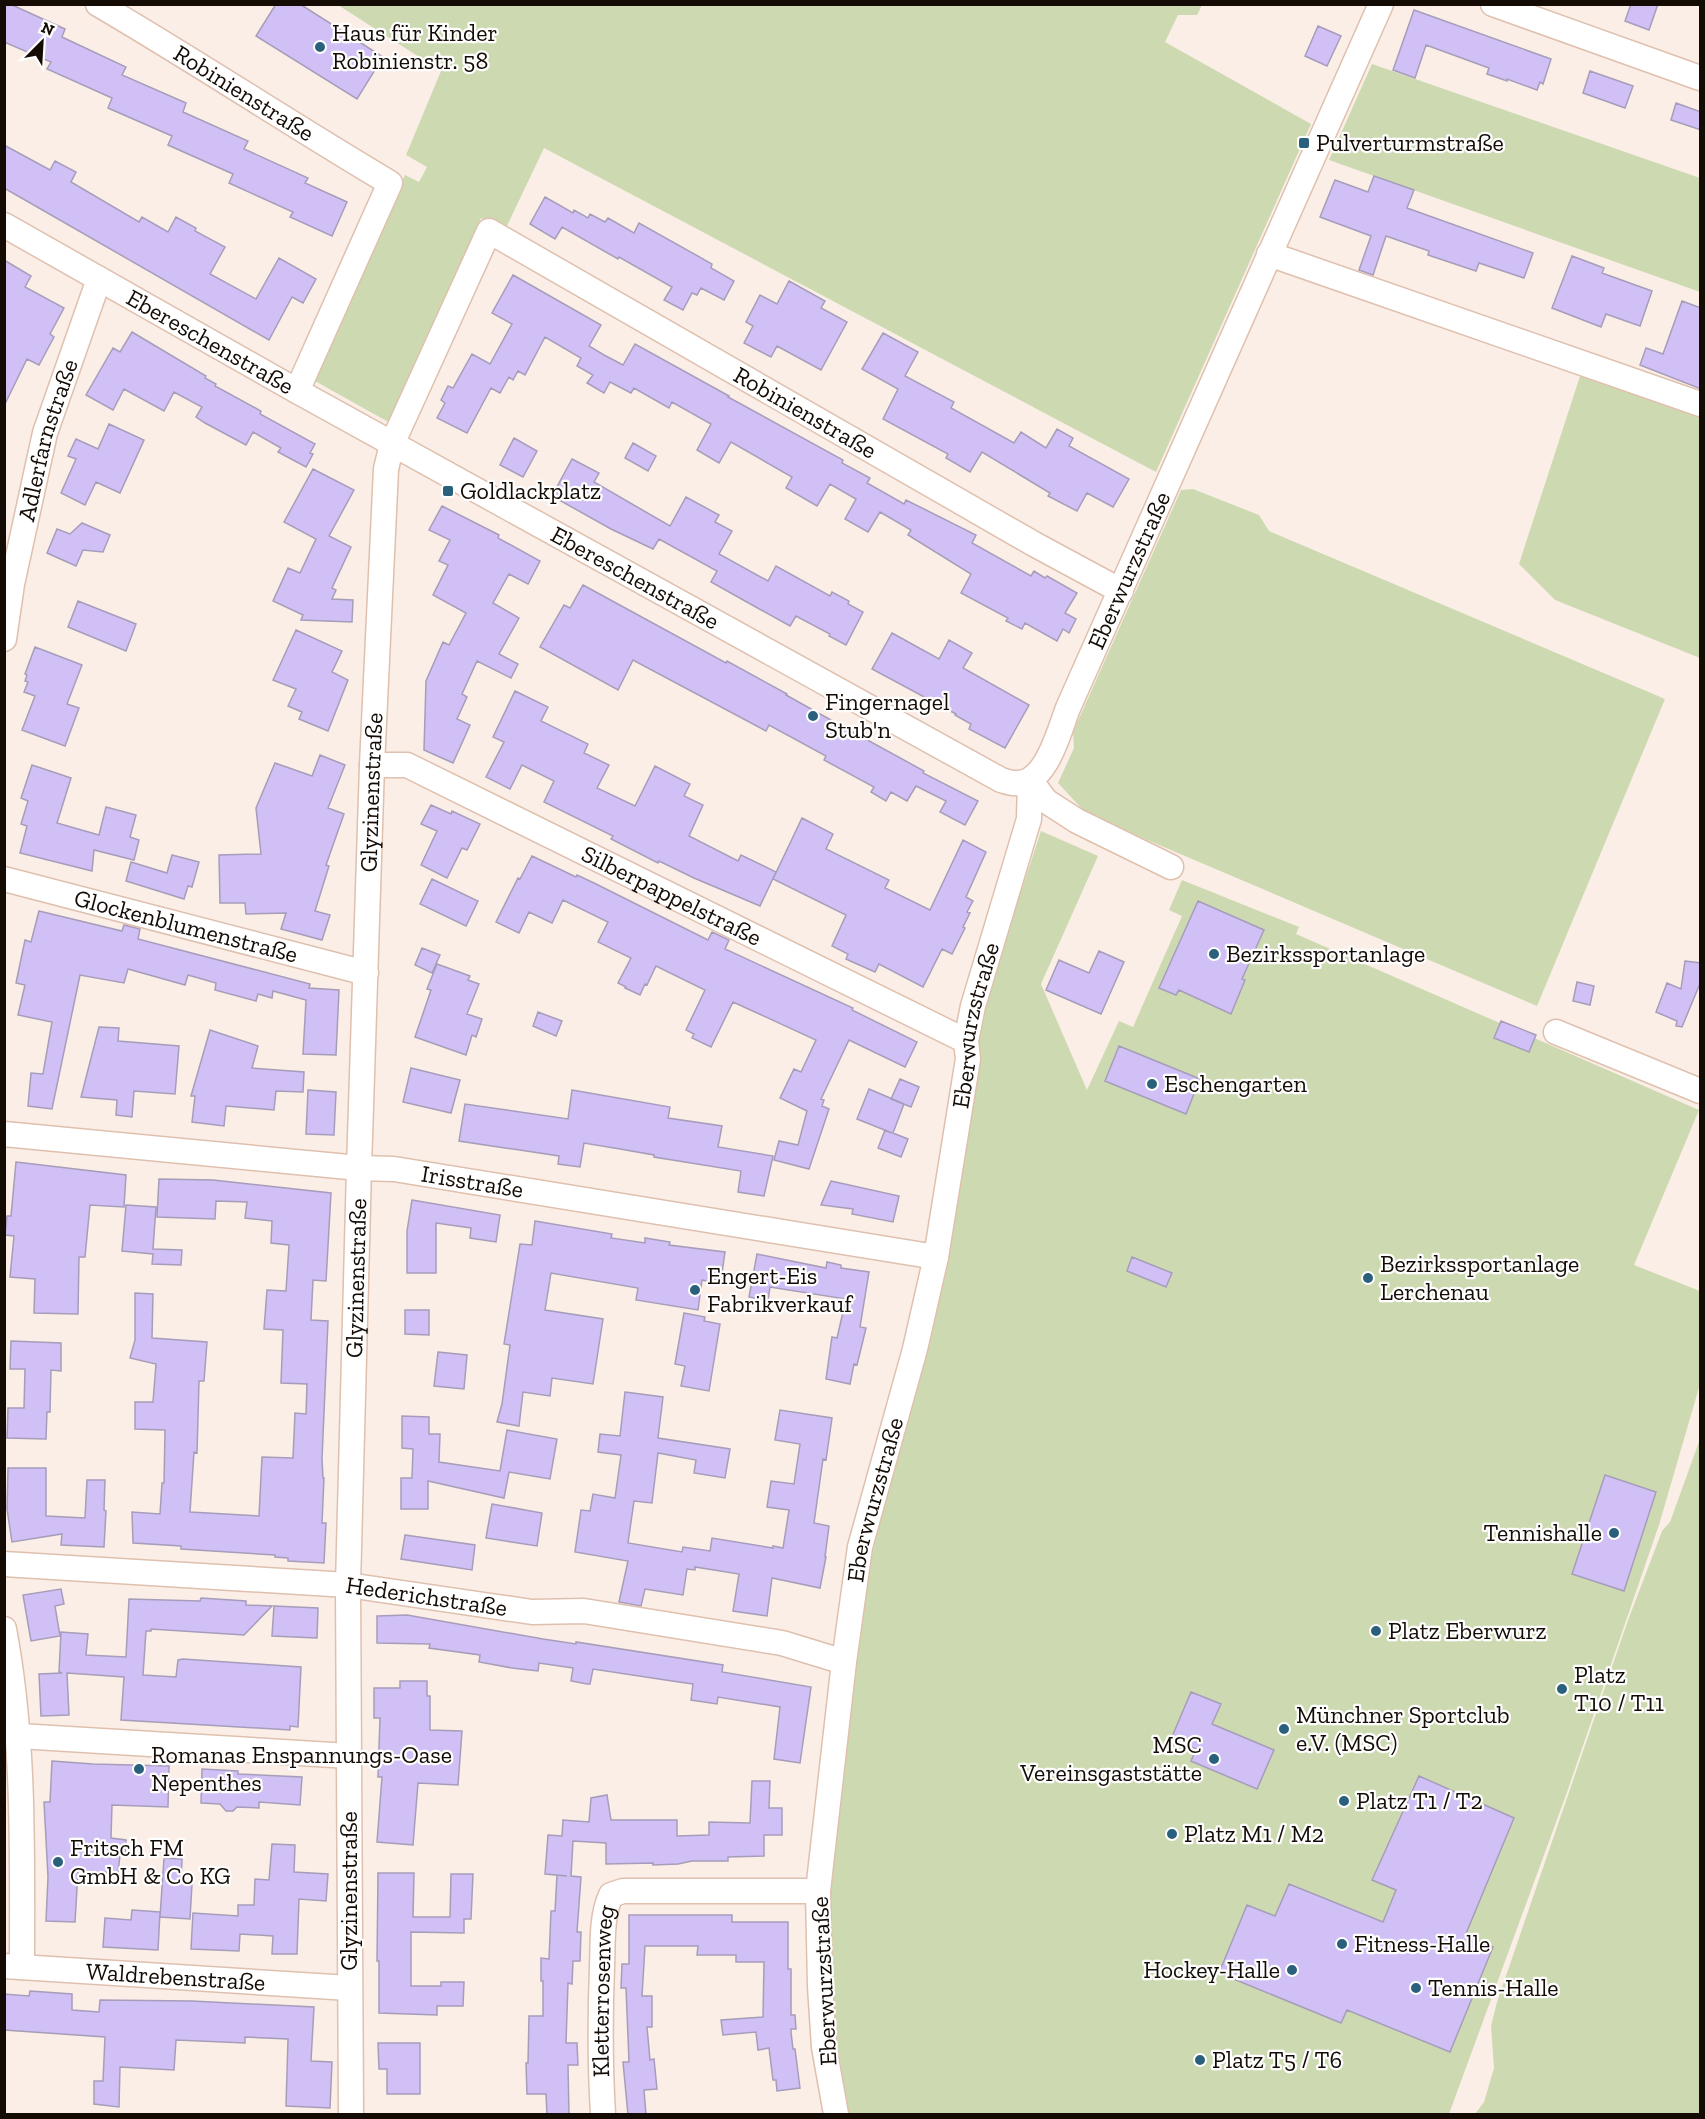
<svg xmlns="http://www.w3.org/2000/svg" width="1705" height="2119" font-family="'Zilla Slab',serif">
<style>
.green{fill:#cddab1}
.building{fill:#d0c0f5;stroke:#a69dba;stroke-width:1.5}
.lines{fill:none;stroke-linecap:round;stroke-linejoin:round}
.minor-casing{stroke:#dfc0ae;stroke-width:27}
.minor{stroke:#fff;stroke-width:24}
.poi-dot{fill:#2a607b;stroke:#fefefe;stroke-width:2}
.labels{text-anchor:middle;stroke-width:4.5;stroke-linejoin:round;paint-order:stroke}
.poi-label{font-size:24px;fill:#140b05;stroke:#fefefe;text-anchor:start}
.street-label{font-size:24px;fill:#140b05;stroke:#fefefe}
</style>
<rect width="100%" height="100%" fill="#fbeee6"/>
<path class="green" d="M338 5H1202L1197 15H1178L1165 42 1311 124 1156 472 544 148 505 230 481 218 392 424 313 380 405 175 419 182 427 167 406 155 441 71Z
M1372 64 1700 178V292L1329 160Z
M1580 376 1700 417V658L1555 600 1519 564Z
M1193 489 1259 515 1269 531 1665 699 1537 1006 1145 839 1083 810 1058 783 1074 748 1073 732 1181 490Z
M1041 831 1098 856 1041 984 1087 1090 1119 1021 1133 1027 1182 916 1169 910 1182 880 1299 927 1296 934 1699 1110 1634 1265 1700 1291V1384L1659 1525 1566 1795 1449 2114H845L832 2007 828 1903 844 1732 872 1555 943 1264 985 1001Z
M1700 1439V2114H1475L1484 2102 1494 2068 1491 2026 1497 2002 1627 1623 1662 1531 1670 1522Z"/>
<path class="building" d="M4 4H10L65 29 62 37 126 67 122 75 186 103 183 112 248 141 244 149 308 178 305 183 347 202 332 236 290 217 293 212 229 183 233 174 168 145 172 136 108 108 112 98 47 69 51 62 4 42Z
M276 4H300L383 57 357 99 256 36Z
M1631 4H1658L1649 30 1625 21Z
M1414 10 1551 59 1543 84 1540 82 1537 90 1507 79V81L1487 74 1489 68 1426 45 1415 78 1393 70Z
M1318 26 1341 36 1327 66 1305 56Z
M1590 71 1633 86 1625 108 1583 93Z
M1676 103 1701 112V130L1671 120Z
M4 145 50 170 55 161 76 172 71 182 139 222 142 217 168 232 176 217 196 228 195 231 225 247 210 274 256 299 279 258 316 279 303 303 292 297 269 340 4 188Z
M1374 176 1414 190 1407 208 1533 253 1524 278 1479 263 1476 271 1428 255 1429 251 1386 236 1373 275 1359 270 1371 236 1320 217 1335 180 1368 192Z
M545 197 573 213 574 210 588 218 590 214 605 222 608 218 634 233 639 223 712 264 711 268 734 281 724 300 701 288 697 295 692 293 683 310 664 300 672 287 619 257 618 259 562 227 555 239 530 224Z
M1572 256 1604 268 1602 273 1652 291 1640 326 1606 314 1601 327 1552 308Z
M4 260 31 276 25 287 64 308 50 334 54 337 39 365 27 359 4 406Z
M513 275 601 325 589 346 604 355 623 365 635 344 729 396 728 397 843 460 842 463 870 478 867 483 904 504 906 500 976 535 972 543 1031 576 1034 571 1045 578 1047 576 1077 593 1065 613 1076 619 1069 633 1063 629 1057 641 1025 623 1022 629 1006 621 1008 618 961 593 971 574 908 535 911 530 880 512 868 532 845 519 856 499 830 484 817 506 786 488 792 477 731 442 719 463 697 450 711 424 672 402 669 408 634 388 631 393 610 382 604 393 587 383 593 375 577 366 581 358 545 337 525 375 518 371 513 380 509 377 500 393 491 388 467 433 437 418 445 403 441 400 448 386 453 388 472 354 490 364 512 324 492 313Z
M789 281 825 301 821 308 847 322 821 370 777 346 771 357 744 343 753 326 746 322 760 295 777 304Z
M1682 301 1701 308V389L1640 365 1646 348 1663 354Z
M132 332 206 376 205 378 216 384 215 386 261 411 260 414 315 444 310 453 313 454 306 467 278 452 281 448 253 432 246 445 205 423 196 417 202 407 174 392 164 411 124 389 113 410 86 395 113 348 120 352Z
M883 333 918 352 905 376 954 402 951 408 1014 443 1021 432 1046 448 1057 429 1073 438 1069 446 1129 479 1113 507 1087 493 1077 511 1048 496 1050 493 982 452 970 472 946 458 948 454 883 419 898 389 862 369Z
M109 424 144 440 120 493 96 482 85 505 61 493 76 459 68 456 76 439 98 449Z
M514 438 537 451 523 477 500 465Z
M633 443 656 456 648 471 625 458Z
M572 459 599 473 594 482 670 526 686 497 719 515 715 522 732 531 719 554 768 581 776 566 830 596 832 592 849 601 848 604 863 612 846 645 829 636 830 634 796 616 790 626 754 606 711 582 717 571 659 539 653 549 611 529 552 496Z
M313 469 354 490 329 536 351 547 332 588 336 590 332 599 353 600 352 622 301 620 303 615 273 601 288 568 300 573 316 539 284 522Z
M442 506 499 535 498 538 540 561 528 584 509 574 493 603 519 618 499 654 518 664 511 678 477 661 462 694 467 697 457 719 470 725 453 763 424 750 426 681 443 642 449 645 466 613 433 595 448 565 439 561 450 540 429 530Z
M82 523 110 535 103 552 83 550 76 566 47 553 57 529 70 534Z
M583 585 726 663 727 661 787 694 786 695 820 714 924 771 923 773 978 801 965 825 940 812 946 801 916 786 907 801 891 792 886 801 871 792 874 787 824 760 826 756 769 725 766 731 633 660 618 690 540 647 564 605 570 608Z
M78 601 136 624 126 651 68 627Z
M296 630 342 651 332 672 348 680 328 731 299 719 302 712 288 706 296 689 273 680Z
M892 633 939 659 949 640 972 653 963 668 1029 705 1005 748 969 729 971 724 955 715 956 714 872 669Z
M35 647 82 665 67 704 79 708 65 746 22 730 35 696 24 692 28 682 25 681 27 675 25 674Z
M515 691 548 707 541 721 588 744 584 753 609 765 597 788 635 806 655 766 690 784 684 796 703 805 689 836 738 861 741 855 776 872 760 906 694 878 659 861 658 863 611 839 613 836 544 802 554 781 522 765 510 789 486 777 504 742 493 737Z
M320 755 345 765 328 808 344 814 326 865 329 866 315 911 330 915 322 940 281 929 286 913 246 914 245 903H220L219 855 261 854 256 808 275 763 312 776Z
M32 765 71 778 57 823 99 835 106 807 136 815 130 837 139 840 134 860 94 850 92 871 20 853 27 826 21 824 28 801 21 798Z
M431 805 451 814 452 811 480 824 467 850 462 848 447 878 421 865 437 831 421 824Z
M802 818 833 834 826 849 889 880 885 888 930 910 963 840 986 852 966 897 973 901 967 912 970 913 963 927 965 928 952 954 942 949 923 987 879 964 875 972 846 959 848 954 832 946 846 915 773 879Z
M172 855 199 862 192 887 188 886 184 899 126 881 131 862 167 873Z
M532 856 576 877 577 875 594 883 708 940 712 932 729 940 725 949 853 1008 852 1010 917 1042 905 1067 849 1040 821 1099 824 1100 822 1106 829 1109 809 1169 774 1160 779 1141 798 1145 807 1111 780 1098 794 1069 801 1072 816 1040 733 1002 711 1047 692 1038 694 1034 686 1030 705 990 656 966 647 985 645 984 640 995 625 988 626 987 618 983 631 958 598 942 608 922 563 900 552 923 529 912 519 933 496 922 518 878 520 879Z
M432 879 478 901 466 926 420 904Z
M1198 901 1264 930 1242 979 1245 980 1231 1014 1179 990 1176 995 1159 988Z
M39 911 122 931 124 925 140 929 138 939 310 984 309 988 339 990 336 1055 303 1054 306 1000 273 991 272 998 258 994 256 1001 215 990 216 983 188 975 185 985 128 969 124 983 80 975 52 1109 28 1106 31 1073 43 1074 52 1022 18 1015 25 985 16 983 25 940 31 942Z
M422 948 440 955 432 973 415 965Z
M1099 951 1124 962 1101 1014 1046 990 1059 960 1089 973Z
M1685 961 1701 963V981L1682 1027 1676 1026 1677 1021 1656 1012 1667 983 1681 989Z
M437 964 470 976 468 980 479 984 467 1014 482 1019 476 1037 472 1035 466 1055 415 1037 431 990 427 989Z
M1577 982 1594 986 1590 1005 1573 1001Z
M538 1012 562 1021 556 1036 533 1026Z
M1501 1021 1536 1035 1529 1052 1494 1038Z
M99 1027 119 1028 118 1041 179 1046 175 1094 134 1091 132 1117 116 1115 117 1100 81 1097Z
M210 1030 258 1046 252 1068 304 1072 303 1092 276 1091 274 1110 226 1106 224 1126 192 1122 195 1096H191Z
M1119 1046 1200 1079 1186 1114 1105 1081Z
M411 1068 460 1080 451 1113 403 1102Z
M900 1079 919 1087 911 1107 891 1099Z
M869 1089 904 1104 893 1133 908 1139 901 1157 878 1148 885 1130 892 1133 857 1119Z
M308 1090 336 1092 334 1135 306 1134Z
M572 1090 670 1107 668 1118 722 1126 718 1147 773 1156 764 1196 738 1192 741 1171 654 1157V1155L620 1149 584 1143 580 1167 558 1164 559 1156 459 1141 465 1104 568 1119Z
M16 1162 126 1175 124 1207 90 1205 85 1257H79L78 1314 34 1313 35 1279 10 1277 14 1236 5 1235 7 1216H11Z
M159 1179 213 1180 331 1193 326 1281 313 1280 311 1320 328 1321 322 1459 323 1478H324L322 1523H326L324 1563 288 1561V1558L275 1557V1555L181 1549V1546L133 1543 132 1512 160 1514 162 1483H164L165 1430 135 1429V1402H153L156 1364 130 1358 135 1340V1293L153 1294 152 1338 207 1342 204 1381H199L197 1453 194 1452 190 1512 259 1516 262 1457 293 1458 295 1413 306 1414 307 1384 281 1383 283 1330 264 1329 267 1290 286 1291 289 1245 271 1243 272 1221 245 1218 247 1202 216 1201 215 1219 157 1217Z
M831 1181 899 1196 893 1222 852 1214 853 1209 821 1205Z
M412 1200 500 1215 496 1242 470 1238 471 1228 436 1223V1273H407V1231Z
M126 1205 156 1207 153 1249 182 1250 181 1265 152 1264 153 1254 122 1251Z
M535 1221 612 1234 611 1238 645 1243V1238L670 1242 669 1245 725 1252 721 1280 710 1278V1282L702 1280 698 1310 636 1300 638 1288 551 1273 545 1310 603 1319 593 1384 552 1378 550 1396 523 1392 519 1426 497 1422 502 1404 510 1345 504 1344 520 1244 532 1245Z
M757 1254 826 1268 827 1262 841 1265V1268L869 1272 860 1327 866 1328 857 1365 854 1364 850 1384 826 1379 832 1337 837 1338 846 1299 770 1287 768 1301 749 1297Z
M1132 1257 1172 1273 1166 1287 1127 1271Z
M405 1310H429V1335L405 1334Z
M684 1313 705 1317 704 1321 720 1324 709 1391 681 1386 685 1366 675 1364Z
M11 1341 61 1343V1371L51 1370 50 1412H47L46 1439 7 1438 8 1408H24L25 1369H10Z
M438 1352 467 1355 464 1389 434 1386Z
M625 1392 663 1397 658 1438 730 1449 725 1478 694 1473 696 1460 658 1453 652 1503 634 1501 628 1543 682 1552 683 1547 710 1551 712 1538 773 1548V1546L783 1548 789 1510 767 1507 771 1481 794 1484 800 1444 775 1440 780 1410 832 1418 826 1460 823 1459 814 1523 829 1526 825 1557H826L820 1588 772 1578 767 1616 733 1611 739 1574 695 1567V1570L687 1569 683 1595 645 1589 641 1606 619 1602 628 1561 575 1552 581 1510 590 1511 593 1494 615 1498 621 1455 598 1452 600 1434 620 1436Z
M402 1416 429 1417V1434H440L439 1462 500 1471 507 1430 557 1439 550 1479 509 1472 504 1498 428 1481V1509H401V1478H412L413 1449 402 1448Z
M8 1468H46V1516L85 1518 87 1480H105L104 1510 106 1511 104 1547 61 1545 62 1534 12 1542 7 1509Z
M1605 1475 1656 1492 1624 1591 1572 1574Z
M492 1504 542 1513 537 1546 486 1538Z
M405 1535 475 1545 472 1570 401 1559Z
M61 1589 64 1604 55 1606 60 1636 31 1641 23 1595Z
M201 1598 246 1601V1605L272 1606 244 1635 151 1629V1631H146L143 1675 176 1677 178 1660 183 1659 301 1667 298 1727 290 1726V1730L121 1720 124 1677 67 1673 69 1715 41 1716 39 1674 62 1673 59 1672 61 1632 88 1634 86 1655 126 1657 129 1599 200 1601Z
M274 1606 318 1608 317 1638 272 1636Z
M407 1615 543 1639 576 1644V1642L723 1665 722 1672 811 1687 800 1763 774 1759 780 1707 718 1697 717 1704 691 1700 693 1684 672 1681 593 1669 590 1684H587L571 1681 573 1668 539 1663 538 1671 512 1668 479 1662 480 1655 429 1648 430 1644 377 1643V1616Z
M400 1681H427V1696H430V1730L462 1731 458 1785 418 1783 413 1845 377 1842 382 1777H378L380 1718H374V1688H400Z
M1191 1692 1221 1704 1212 1724 1274 1750 1257 1789 1191 1761 1196 1749 1171 1739Z
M52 1761 93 1764 169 1766 168 1807 112 1805 111 1838 126 1840 125 1855H120L118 1873 78 1871 75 1922 46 1921 48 1877 44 1802H50Z
M202 1769 238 1771V1774L302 1777 300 1805 259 1802V1808L237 1807 233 1811H226L220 1804 201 1803Z
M1419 1776 1514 1818 1465 1936 1493 1947 1450 2052 1347 2010 1341 2023 1219 1973 1247 1905 1275 1916 1289 1884 1383 1922 1396 1890 1372 1880Z
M752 1781H770L769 1808H782V1835H764V1856L728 1857V1861H692L678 1864 653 1865V1863L606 1864V1843L573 1841 571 1876 581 1877 577 1932H581L580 1961H573L572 1984 568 1983 566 2043H577L578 2065H568L569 2115H547L546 2094H527L526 2063H528L529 2016H543V1981H541V1958L549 1959 551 1911H555L557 1875 567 1876 545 1874 548 1835 562 1836 563 1820 589 1822 591 1798 607 1795 611 1820H677V1836L709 1835V1822L750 1823Z
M272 1844 295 1845 294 1872 328 1874 326 1901 299 1899 297 1954H272L273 1936 240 1934 239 1951 191 1949 193 1913 238 1916V1905H254L255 1879 269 1880Z
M164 1858 182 1859 181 1883 192 1884 190 1919 160 1917Z
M378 1873H414L413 1917H450L451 1874H473L471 1919H464V1933L411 1932V1986H441V1982H464L463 2006H437V2015L379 2013V1961H377Z
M132 1910 160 1912 158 1950 103 1947 105 1918 131 1920Z
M629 1915H732V1922H788V1969H791V2015H795L796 2029H791V2032L793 2049H795L800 2088 777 2091 776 2080H773L769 2048 758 2050 756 2032 723 2035 721 2020 763 2017 764 1962H736V1955H697L698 1946H645L642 1996H652V2027H647L650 2060 654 2059 657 2089 644 2090 646 2115H628L623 2062H629L626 1988H621L622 1964H629Z
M30 1991 72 1994V2010L99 2012 100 2000 192 2001 314 2007 311 2061 332 2062 330 2108 286 2106 288 2039 245 2037V2043L176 2040 174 2070 120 2067 119 2107 94 2104V2081H103L105 2037 4 2030V1994L29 1996Z
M378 2043H420V2094H387V2069H379Z"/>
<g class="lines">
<defs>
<g id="minor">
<path id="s1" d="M98 4C197 62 292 125 390 183L297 391"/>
<path d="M1493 4 1700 78"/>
<path id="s2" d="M4 225 297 391 1001 780C1005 781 1010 783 1015 783 1046 786 1059 731 1068 708L1381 4"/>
<path d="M1269 254 1700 404"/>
<path id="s3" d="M4 639 12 584 45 433 99 279"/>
<path id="s4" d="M372 765H407L966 1041"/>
<path d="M1030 780 1046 801 1077 821 1171 867"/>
<path id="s5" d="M4 879 366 973"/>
<path d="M1556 1032 1700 1091"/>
<path id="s6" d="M4 1134 359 1168 394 1169 936 1257"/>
<path id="s7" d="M4 1564 348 1585 532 1612 584 1611 782 1643 844 1662"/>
<path d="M4 1629C25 1741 22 1854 22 1967"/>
<path d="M19 1736 349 1756"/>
<path id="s8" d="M4 1966 349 1988"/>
<path id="s9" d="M351 2114 348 1585 359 1168 372 765 386 469 392 444 489 231 1034 544 1121 591"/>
<path id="s10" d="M603 2114C600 2065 600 2017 602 1967 603 1943 601 1917 611 1895L623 1891H818"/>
<path id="s11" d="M836 2114 824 2047 820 1986 818 1891 844 1662 860 1547 915 1349 936 1257 968 1059 966 1041 973 1006 1029 819 1030 780"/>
</g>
</defs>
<use href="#minor" class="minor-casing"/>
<use href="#minor" class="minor"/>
</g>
<g class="poi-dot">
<circle cx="320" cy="47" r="6"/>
<rect x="1298" y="137" width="12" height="12" rx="3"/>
<rect x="442" y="485" width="12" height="12" rx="3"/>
<circle cx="813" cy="716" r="6"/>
<circle cx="1214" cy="954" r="6"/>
<circle cx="1152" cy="1084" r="6"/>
<circle cx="1368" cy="1278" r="6"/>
<circle cx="695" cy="1290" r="6"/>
<circle cx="1614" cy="1533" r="6"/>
<circle cx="1376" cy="1631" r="6"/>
<circle cx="1562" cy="1689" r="6"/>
<circle cx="1284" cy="1729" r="6"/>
<circle cx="1214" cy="1759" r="6"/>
<circle cx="139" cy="1769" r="6"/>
<circle cx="1344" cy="1801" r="6"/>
<circle cx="1172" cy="1834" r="6"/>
<circle cx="58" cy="1862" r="6"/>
<circle cx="1342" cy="1944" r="6"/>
<circle cx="1292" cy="1970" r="6"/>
<circle cx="1416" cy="1988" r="6"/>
<circle cx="1200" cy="2060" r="6"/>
</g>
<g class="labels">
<g class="poi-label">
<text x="332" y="41">Haus für Kinder<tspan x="332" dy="28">Robinienstr. 58</tspan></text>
<text x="1316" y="151">Pulverturmstraße</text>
<text x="460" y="499">Goldlackplatz</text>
<text x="825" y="710">Fingernagel<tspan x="825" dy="28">Stub'n</tspan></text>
<text x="1226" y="962">Bezirkssportanlage</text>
<text x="1164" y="1092">Eschengarten</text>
<text x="1380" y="1272">Bezirkssportanlage<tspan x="1380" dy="28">Lerchenau</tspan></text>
<text x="707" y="1284">Engert-Eis<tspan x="707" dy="28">Fabrikverkauf</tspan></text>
<text x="1602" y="1541" text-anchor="end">Tennishalle</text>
<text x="1388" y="1639">Platz Eberwurz</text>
<text x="1574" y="1683">Platz<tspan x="1574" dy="28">T10 / T11</tspan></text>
<text x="1296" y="1723">Münchner Sportclub<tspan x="1296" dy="28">e.V. (MSC)</tspan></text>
<text x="1202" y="1753" text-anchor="end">MSC<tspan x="1202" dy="28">Vereinsgaststätte</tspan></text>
<text x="151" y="1763">Romanas Enspannungs-Oase<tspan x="151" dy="28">Nepenthes</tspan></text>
<text x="1356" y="1809">Platz T1 / T2</text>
<text x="1184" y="1842">Platz M1 / M2</text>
<text x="70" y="1856">Fritsch FM<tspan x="70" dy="28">GmbH &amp; Co KG</tspan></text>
<text x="1354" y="1952">Fitness-Halle</text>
<text x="1280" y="1978" text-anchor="end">Hockey-Halle</text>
<text x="1428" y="1996">Tennis-Halle</text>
<text x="1212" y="2068">Platz T5 / T6</text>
</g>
<g class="street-label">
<text dy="8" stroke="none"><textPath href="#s1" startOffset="171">Robinienstraße</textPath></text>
<text dy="8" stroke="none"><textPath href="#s2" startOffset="237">Ebereschenstraße</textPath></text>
<text dy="8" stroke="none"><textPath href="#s9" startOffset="2270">Robinienstraße</textPath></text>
<text dy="8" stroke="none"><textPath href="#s3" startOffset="204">Adlerfarnstraße</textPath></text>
<text dy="8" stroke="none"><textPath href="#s2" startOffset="1404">Eberwurzstraße</textPath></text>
<text dy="8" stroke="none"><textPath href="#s2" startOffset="723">Ebereschenstraße</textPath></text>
<text dy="8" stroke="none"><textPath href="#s9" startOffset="1322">Glyzinenstraße</textPath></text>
<text dy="8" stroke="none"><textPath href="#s4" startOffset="330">Silberpappelstraße</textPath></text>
<text dy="8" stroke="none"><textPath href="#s5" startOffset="188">Glockenblumenstraße</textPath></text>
<text dy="8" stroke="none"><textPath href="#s11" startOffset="1106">Eberwurzstraße</textPath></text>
<text dy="8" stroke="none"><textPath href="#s6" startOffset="471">Irisstraße</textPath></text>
<text dy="8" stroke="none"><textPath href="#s9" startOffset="836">Glyzinenstraße</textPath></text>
<text dy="8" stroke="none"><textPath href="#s11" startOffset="620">Eberwurzstraße</textPath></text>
<text dy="8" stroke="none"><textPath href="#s7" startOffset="424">Hederichstraße</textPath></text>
<text transform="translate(349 1891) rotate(-90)" y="8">Glyzinenstraße</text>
<text dy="8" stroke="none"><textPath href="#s8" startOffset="172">Waldrebenstraße</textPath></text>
<text transform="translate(824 1981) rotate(-93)" y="8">Eberwurzstraße</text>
<text dy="8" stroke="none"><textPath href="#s10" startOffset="123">Kletterrosenweg</textPath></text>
</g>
</g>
<rect width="1705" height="2119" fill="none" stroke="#140b05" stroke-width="12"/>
<g transform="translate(42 42) rotate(24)" stroke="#fefefe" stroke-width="4.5" paint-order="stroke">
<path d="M0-4.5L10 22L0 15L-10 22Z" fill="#140b05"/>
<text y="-9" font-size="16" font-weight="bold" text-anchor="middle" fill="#140b05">N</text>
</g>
</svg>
